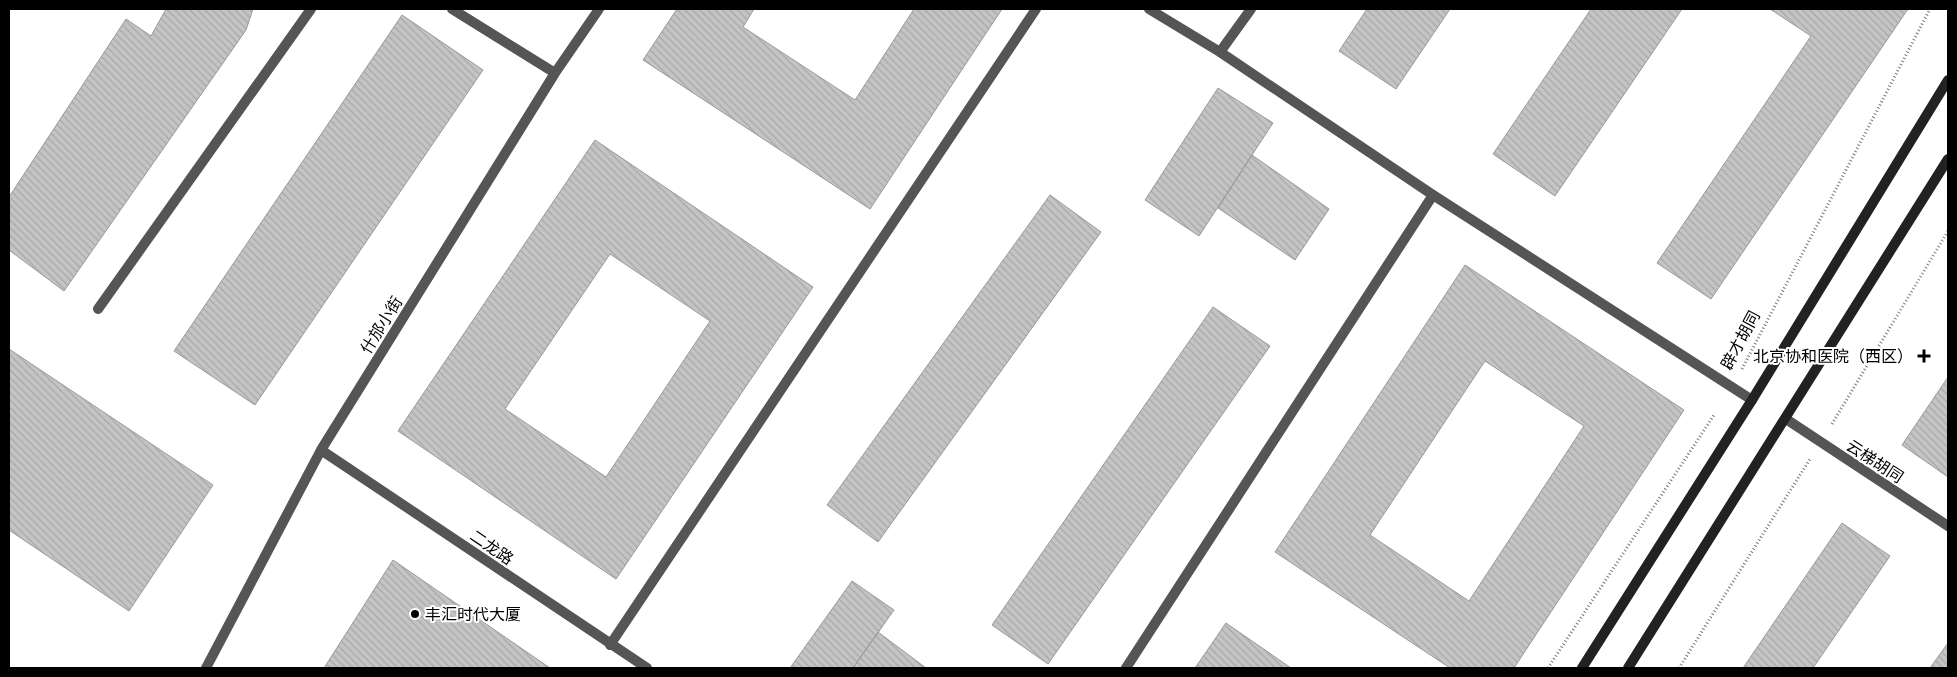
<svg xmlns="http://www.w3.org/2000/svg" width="1957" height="677" font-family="Barlow,'Noto Sans SC',sans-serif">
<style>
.building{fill:url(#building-back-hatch);stroke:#999;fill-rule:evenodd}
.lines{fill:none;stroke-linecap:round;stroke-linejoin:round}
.path{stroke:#777;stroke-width:3;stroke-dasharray:1 2.5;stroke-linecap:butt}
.minor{stroke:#555;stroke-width:10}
.secondary{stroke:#222;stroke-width:10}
.poi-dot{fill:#000;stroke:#fff;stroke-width:2}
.labels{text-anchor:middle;stroke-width:4;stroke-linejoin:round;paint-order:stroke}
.street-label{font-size:16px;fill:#000;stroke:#fff}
.poi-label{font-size:16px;fill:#000;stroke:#fff;text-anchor:end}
</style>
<defs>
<pattern id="building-back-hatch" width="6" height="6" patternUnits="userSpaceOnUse" patternTransform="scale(1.25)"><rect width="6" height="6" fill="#c4c4c4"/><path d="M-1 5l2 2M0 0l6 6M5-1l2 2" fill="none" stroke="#a7a7a7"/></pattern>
</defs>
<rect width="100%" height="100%" fill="#fff"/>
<path class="building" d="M166 9H253L246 30 64 291 9 250V197L126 19 151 36Z
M677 9H754L743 27 855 100 914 9H1002L870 209 643 60Z
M1367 9H1450L1396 89 1339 51Z
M1591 9H1682L1555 196 1493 154Z
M1770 9H1908L1711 299 1657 263 1811 36Z
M402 15 483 70 255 405 174 351Z
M1218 88 1273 123 1199 236 1145 200Z
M595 140 813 287 616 579 398 431ZM610 254 710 321 606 477 505 409Z
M1252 155 1329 209 1295 260 1218 208Z
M1050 195 1101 232 878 542 827 505Z
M1465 265 1684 410 1514 668H1450L1275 552ZM1485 361 1584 426 1469 601 1370 535Z
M1213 307 1270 346 1048 664 992 625Z
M9 349 213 485 129 611 9 530Z
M1948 377V477L1902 445Z
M1842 523 1890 556 1813 668H1743Z
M393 560 550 668H324Z
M852 581 894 610 853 668H790Z
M1226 623 1291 668H1195Z
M878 632 926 668H853Z
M1948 643V668H1930Z"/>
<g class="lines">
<path class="path" d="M1742 369 1930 9
M1832 424 1948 231
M1548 668 1714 415
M1679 668 1810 459"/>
<path class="minor" d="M452 9 555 73
M1149 9 1220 52 1433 195 1752 400
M1220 52 1251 9
M98 309 311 9
M1786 419 1948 526
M321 450 647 668
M610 645 1036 9
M206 668 321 450 555 73 599 9
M1126 668 1433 195"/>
<path class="secondary" d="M1582 668 1752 400 1948 80
M1628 668 1948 159"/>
</g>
<g class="poi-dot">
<path d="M1921.5 348.5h5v5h5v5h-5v5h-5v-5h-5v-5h5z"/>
<circle cx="415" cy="614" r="5"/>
</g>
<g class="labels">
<g class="street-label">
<text transform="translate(381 325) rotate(-58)" y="6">什邡小街</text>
<text transform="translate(1740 340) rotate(-62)" y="6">辟才胡同</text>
<text transform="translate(1875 461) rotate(33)" y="6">云梯胡同</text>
<text transform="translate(492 547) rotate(34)" y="6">二龙路</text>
</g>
<g class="poi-label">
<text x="1913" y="362">北京协和医院（西区）</text>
<text x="425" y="620" text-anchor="start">丰汇时代大厦</text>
</g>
</g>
<rect width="1957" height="677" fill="none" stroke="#000000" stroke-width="20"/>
</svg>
